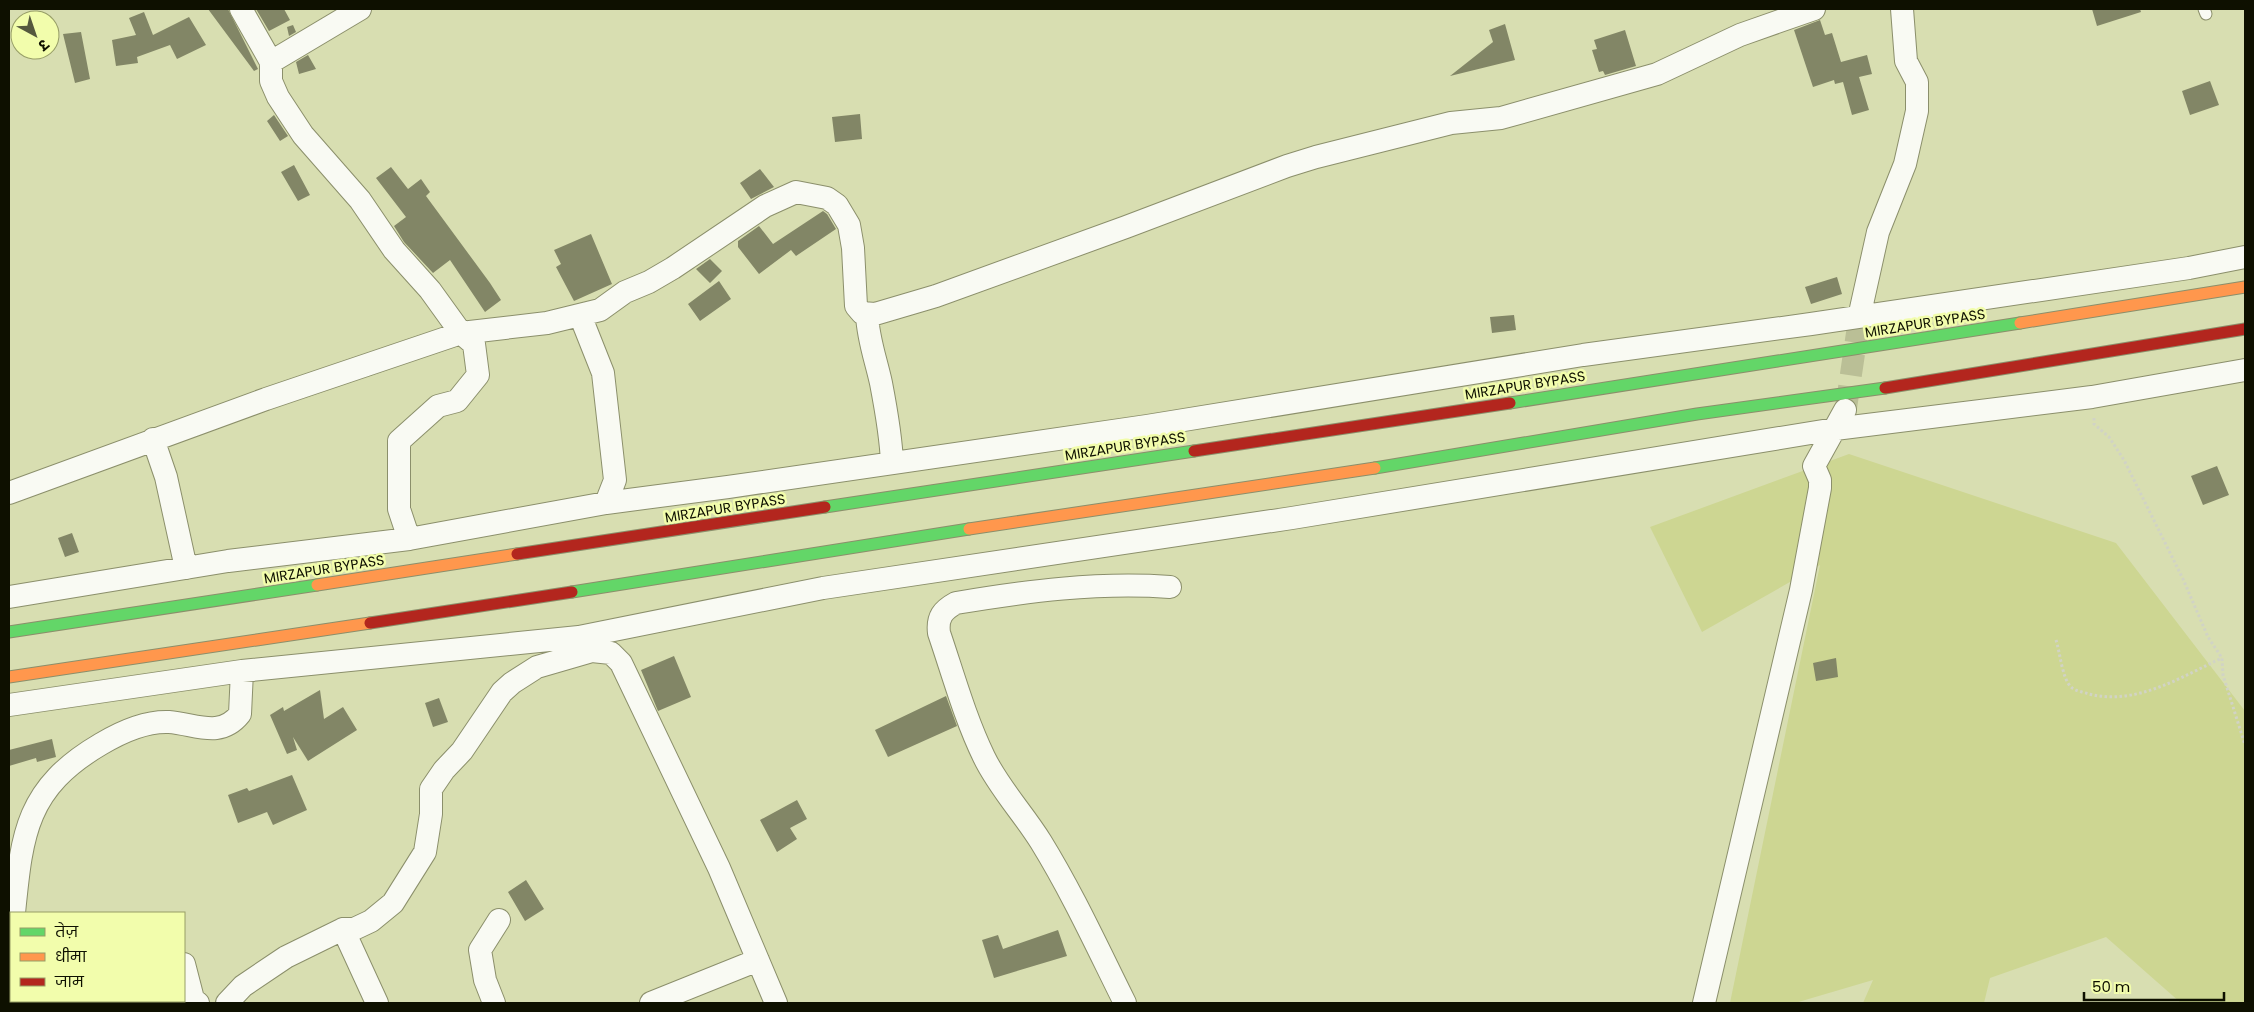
<svg xmlns="http://www.w3.org/2000/svg" width="2254" height="1012" font-family="Poppins,'Noto Sans Devanagari',sans-serif">
<style>
.green{fill:#cdd692}
.building{fill:#828666}
.lines{fill:none;stroke-linecap:round;stroke-linejoin:round}
.street-tunnel{stroke:#babf96;stroke-width:22;stroke-dasharray:22 11;stroke-linecap:butt}
.lane-casing{stroke:#8b8f6b;stroke-width:13}
.street-casing{stroke:#8b8f6b;stroke-width:24}
.fast-casing{stroke:#8b8f6b;stroke-width:13}
.slow-casing{stroke:#8b8f6b;stroke-width:13}
.jam-casing{stroke:#8b8f6b;stroke-width:13}
.path{stroke:#d1d3c5;stroke-width:3;stroke-dasharray:2.5 2.5;stroke-linecap:butt}
.lane{stroke:#f9faf3;stroke-width:11}
.street{stroke:#f9faf3;stroke-width:22}
.fast{stroke:#63d668;stroke-width:11}
.slow{stroke:#ff974d;stroke-width:11}
.jam{stroke:#b3261e;stroke-width:11}
.labels{text-anchor:middle;stroke-width:5;stroke-linejoin:round;paint-order:stroke}
.street-label{font-size:14px;fill:#0e1000;stroke:#f2fdac}
</style>
<rect width="100%" height="100%" fill="#d8deb1"/>
<path class="green" d="M1849 454 2116 543 2245 711V1003H2181L2106 937 1990 978 1984 1003H1863L1873 980 1795 1003H1730L1820 565 1702 632 1650 527Z"/>
<path class="building" d="M208 9H228L258 69 254 71Z
M256 9H284L290 20 269 31Z
M2092 9H2140L2141 12 2097 26Z
M144 12 153 35 189 17 206 45 177 59 170 45 137 57 138 63 116 66 112 40 136 35 129 18Z
M1820 20 1825 35 1832 33 1841 62 1867 55 1872 74 1859 77 1869 110 1852 115 1843 82 1835 84 1834 80 1813 87 1794 30Z
M1505 24 1515 60 1450 76 1493 42 1489 30Z
M293 25 296 32 289 36 287 27Z
M1625 30 1636 66 1605 75 1603 71 1599 72 1592 50 1597 49 1594 40Z
M81 32 90 79 75 83 63 34Z
M308 55 316 69 299 74 296 62Z
M2210 81 2219 105 2190 115 2182 91Z
M860 114 862 139 835 142 832 117Z
M274 115 288 136 280 141 267 121Z
M294 165 310 195 298 201 281 172Z
M391 167 408 189 421 179 430 192 426 196 490 283 501 300 485 312 450 260 433 273 404 242 394 226 406 217 376 178Z
M760 169 774 187 751 199 740 183Z
M823 211 827 214 836 229 796 256 791 250 759 274 738 247V241L759 226 773 244Z
M591 234 612 284 574 301 556 267 561 264 554 250Z
M710 259 722 271 710 283 696 269Z
M1837 277 1842 294 1811 304 1805 287Z
M719 281 731 299 700 321 688 304Z
M1514 315 1516 330 1492 333 1490 317Z
M2217 466 2229 495 2203 505 2191 476Z
M72 533 79 552 65 557 58 538Z
M674 656 691 697 658 711 641 670Z
M1836 658 1838 677 1816 681 1813 663Z
M320 690 324 719 343 707 357 730 308 761 293 737 297 750 287 754 270 715 283 707 284 711Z
M946 696 957 726 888 757 875 730Z
M439 698 448 722 433 727 425 703Z
M52 739 56 757 37 762 36 758 9 766V750Z
M292 775 307 810 273 825 267 812 238 823 228 795 247 788 249 791Z
M797 800 807 819 790 828 797 839 777 852 760 820Z
M526 880 544 909 525 921 508 892Z
M1058 930 1067 956 994 978 982 940 998 935 1003 949Z"/>
<g class="lines">
<path class="street-tunnel" d="M1846 408 1860 313"/>
<defs>
<path id="lane" d="M2204 9 2206 14"/>
<path id="street" d="M241 9 271 62V81L278 97 303 135 360 200 394 250 430 290 461 333 474 344 478 375 457 401 438 406 399 441V509L409 539
M271 62 360 9
M1860 313 1878 232 1905 164 1917 111V82L1906 61 1902 9
M580 315 603 373 615 480 606 503
M867 315C868 339 876 360 881 383 886 409 891 436 892 463
M153 439 166 477 186 568
M9 493 266 399 461 333 547 323 600 310 625 292 649 282 673 268 765 206 796 192 827 198 837 205 849 225 853 248 856 306 862 313 875 314 936 296 1126 227 1287 166 1316 157 1451 123 1501 118 1657 74 1740 35 1814 9
M9 597 228 561 409 539 606 503 728 487 1147 426 1583 355 1811 324 2189 268 2245 257
M9 705 242 671 579 637 823 588 1292 518 1835 429 2092 397 2245 370
M14 913C22 833 26 788 101 744 121 732 146 721 169 722 196 724 220 739 240 714L242 671
M343 929 377 1003
M9 964 11 943
M184 964 193 999 198 1003
M227 1003 243 986 286 957 343 929H354L371 921 393 903 425 852 431 814V789L444 770 462 751 502 692 512 683 537 667 592 651 611 653 621 663 719 868 776 1003
M494 1003 485 980 480 950 499 920
M651 1003 758 960
M1125 1003C1098 949 1073 894 1041 842 1023 813 999 788 984 757 965 718 953 674 939 633 937 617 943 610 956 603 1027 591 1097 582 1170 587
M1704 1003 1801 590 1820 488V480L1814 466 1845 410"/>
<path id="fast" d="M1510 403 2020 323
M1375 468 1697 414 1885 388
M825 507 1194 451
M572 592 969 529
M9 632 317 585"/>
<path id="slow" d="M2020 323 2245 287
M969 529 1375 468
M317 585 517 554
M9 677 370 623"/>
<path id="jam" d="M1885 388 2245 329
M1194 451 1510 403
M517 554 825 507
M370 623 572 592"/>
</defs>
<use href="#lane" class="lane-casing"/>
<use href="#street" class="street-casing"/>
<use href="#fast" class="fast-casing"/>
<use href="#slow" class="slow-casing"/>
<use href="#jam" class="jam-casing"/>
<path class="path" d="M2094 418V424L2109 437 2124 460 2183 579 2208 637 2222 658 2223 675 2245 745
M2056 640C2060 652 2062 678 2071 687 2075 691 2083 692 2089 694 2136 706 2181 677 2222 658"/>
<use href="#lane" class="lane"/>
<use href="#street" class="street"/>
<use href="#fast" class="fast"/>
<use href="#slow" class="slow"/>
<use href="#jam" class="jam"/>
</g>
<g class="labels">
<g class="street-label">
<text transform="translate(1925 323) rotate(-9)" y="5">MIRZAPUR BYPASS</text>
<text transform="translate(1525 385) rotate(-9)" y="5">MIRZAPUR BYPASS</text>
<text transform="translate(1125 446) rotate(-9)" y="5">MIRZAPUR BYPASS</text>
<text transform="translate(725 508) rotate(-9)" y="5">MIRZAPUR BYPASS</text>
<text transform="translate(324 569) rotate(-9)" y="5">MIRZAPUR BYPASS</text>
</g>
</g>
<rect width="2254" height="1012" fill="none" stroke="#0e1000" stroke-width="20"/>
<rect x="10" y="912" width="175" height="90" fill="#f2fdac" stroke="#979e67"/>
<rect x="20" y="928" width="25" height="8" fill="#63d668" stroke="#979e67"/>
<text x="55" y="937" font-size="15" fill="#0e1000">तेज़</text>
<rect x="20" y="953" width="25" height="8" fill="#ff974d" stroke="#979e67"/>
<text x="55" y="962" font-size="15" fill="#0e1000">धीमा</text>
<rect x="20" y="978" width="25" height="8" fill="#b3261e" stroke="#979e67"/>
<text x="55" y="987" font-size="15" fill="#0e1000">जाम</text>
<g transform="translate(35 35) rotate(140)"><circle r="24" fill="#f2fdac" stroke="#979e67"/>
<path d="M0-4L9 19L0 12L-9 19Z" fill="#55583e"/>
<text y="-8" font-size="14" font-weight="bold" text-anchor="middle" fill="#0e1000">उ</text>
</g>
<path d="M2084 992v8h140v-8" fill="none" stroke="#0e1000" stroke-width="2.5"/>
<text x="2092" y="992" font-size="15" fill="#0e1000" stroke="#f2fdac" stroke-width="4" paint-order="stroke">50 m</text>
</svg>
